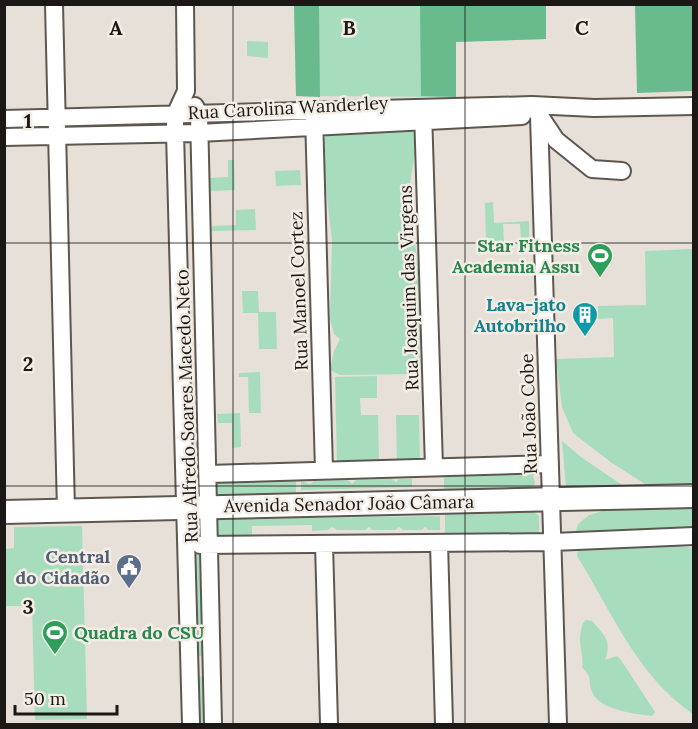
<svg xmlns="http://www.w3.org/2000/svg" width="698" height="729" font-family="Lora,serif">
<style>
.green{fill:#a7ddbc}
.forest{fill:#69bb8d}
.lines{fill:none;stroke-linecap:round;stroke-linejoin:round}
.minor-casing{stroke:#5d5750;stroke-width:20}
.secondary-casing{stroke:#5d5750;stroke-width:26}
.minor{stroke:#fff;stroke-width:16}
.secondary{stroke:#fff;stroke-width:22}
.grid{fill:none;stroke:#1b1815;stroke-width:1.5;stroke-opacity:0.55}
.labels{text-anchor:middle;stroke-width:5;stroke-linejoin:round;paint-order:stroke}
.street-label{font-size:18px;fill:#1b1815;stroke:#f4ede5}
.leisure-label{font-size:18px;font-weight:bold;fill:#27864d;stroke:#f4ede5;text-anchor:end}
.culture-label{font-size:18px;font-weight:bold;fill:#0d838f;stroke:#f4ede5;text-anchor:end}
.service-label{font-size:18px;font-weight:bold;fill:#4e5e75;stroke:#f4ede5;text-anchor:end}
.grid-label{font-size:20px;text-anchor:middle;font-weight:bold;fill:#1b1815;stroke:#f4ede5;stroke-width:5;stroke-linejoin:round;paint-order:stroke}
</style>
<rect width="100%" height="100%" fill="#e6e0d8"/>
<path class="green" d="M294 5H546V39L456 42V97L296 96Z
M247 41 268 42V58L247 56Z
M401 129 415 131C418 151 410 170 410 190 409 229 422 267 422 305 422 325 417 346 422 365L414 374 340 375 330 370 334 351 340 339 334 334 330 319 332 240 325 179V138L327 133Z
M693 129H694L693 484H645L612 463 573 433 562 407 556 359 614 357 613 318 598 319V306L646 305 645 251 693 249Z
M228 160H234L235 190 210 191V178L228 177Z
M300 170 301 185 276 186 275 171Z
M493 202 494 223 529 221V242L521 243 520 224H503L504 243 486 244 485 203Z
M255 209 256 230 212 231V226L236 225V210Z
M242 291H258L259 312H276L277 349H259L258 313H243Z
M260 372 261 413H249L248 377H239V373Z
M377 376V398H360L361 415H378L379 460H397L396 415H419L420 461 337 463 335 377Z
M240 413 241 447 232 448V423H218L217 414Z
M562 441 581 457 625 487 566 488Z
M532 472 535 484 530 489 444 491V474Z
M296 478V495L215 496 213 480Z
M392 479 396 482 399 479H412V487L301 490V481L310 484 314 481 348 480 352 484 356 480Z
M693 505V530L575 534 578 524 589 515 610 509Z
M533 511 539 516V534L445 535V513Z
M312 515 313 518 440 516V530H429L425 527 421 530H403L399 527 395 530H372L369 527 365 530H337L332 527 328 530 312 531V525L252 526V537H216L215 518Z
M82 526 87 719 35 720 32 606H5V549L14 548V527Z
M665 544 693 548V714C637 676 612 612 577 556L578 548Z
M198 552 202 554 204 656H197L194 554Z
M586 620 592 621C605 636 612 641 605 660L617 656 621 660 655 712 652 716C635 714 599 710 592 692 587 678 594 681 582 667 584 649 576 646 583 623Z
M203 676 205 677 207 724H197V677Z"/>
<path class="forest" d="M294 5H319L320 97 296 96Z
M420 5H546V39L456 42V97L421 96Z
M635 5H693V91L637 93Z"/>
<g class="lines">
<defs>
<path id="minor" d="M54 4 66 511
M185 4 186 91 175 115V133L191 724
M532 105 539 116 558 724
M195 106 199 114 213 724
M423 111 434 467
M314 115 324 470
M540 116 556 140 592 169 622 171
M4 119 532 105 594 108 694 106
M4 137 199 133 522 116
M209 474 550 464
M439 543 444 724
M324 544 329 724
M200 545 553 542 694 536"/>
<path id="secondary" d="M4 512 694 496"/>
</defs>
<use href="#minor" class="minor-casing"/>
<use href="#secondary" class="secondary-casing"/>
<use href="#minor" class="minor"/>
<use href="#secondary" class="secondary"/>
</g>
<path class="grid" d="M233 4V724M465 4V724M4 243H694M4 486H694"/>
<defs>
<symbol id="stadium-pin" viewBox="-11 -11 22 30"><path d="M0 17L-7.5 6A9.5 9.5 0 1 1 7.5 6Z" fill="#2e9e5b" stroke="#f4ede5"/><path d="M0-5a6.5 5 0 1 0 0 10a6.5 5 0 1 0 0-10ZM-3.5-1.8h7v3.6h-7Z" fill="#fff"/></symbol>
<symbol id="building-pin" viewBox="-11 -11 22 30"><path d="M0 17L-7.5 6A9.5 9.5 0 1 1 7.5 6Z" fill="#0f9aa8" stroke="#f4ede5"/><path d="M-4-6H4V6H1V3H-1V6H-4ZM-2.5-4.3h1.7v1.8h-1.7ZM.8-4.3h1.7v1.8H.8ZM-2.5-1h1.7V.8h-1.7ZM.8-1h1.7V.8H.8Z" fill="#fff"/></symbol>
<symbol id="civic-pin" viewBox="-11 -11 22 30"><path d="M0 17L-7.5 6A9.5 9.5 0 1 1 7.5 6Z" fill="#5c6f8a" stroke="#f4ede5"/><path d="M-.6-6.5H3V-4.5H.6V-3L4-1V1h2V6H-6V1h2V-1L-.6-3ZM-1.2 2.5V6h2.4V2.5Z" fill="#fff"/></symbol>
</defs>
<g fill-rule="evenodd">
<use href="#stadium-pin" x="585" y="241" width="30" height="40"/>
<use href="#building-pin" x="570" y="300" width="30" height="40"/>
<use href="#civic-pin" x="114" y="552" width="30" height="40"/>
<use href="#stadium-pin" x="40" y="618" width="30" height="40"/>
</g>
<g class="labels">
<g class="street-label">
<text transform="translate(288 108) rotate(-3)" y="6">Rua Carolina Wanderley</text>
<text transform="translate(409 288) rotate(-92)" y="6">Rua Joaquim das Virgens</text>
<text transform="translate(299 291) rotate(-92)" y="6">Rua Manoel Cortez</text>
<text transform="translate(187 406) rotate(-92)" y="6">Rua Alfredo Soares Macedo Neto</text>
<text transform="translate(529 414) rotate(-92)" y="6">Rua João Cobe</text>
<text transform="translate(349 504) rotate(-1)" y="6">Avenida Senador João Câmara</text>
</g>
<g class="leisure-label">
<text x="580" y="252">Star Fitness<tspan x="580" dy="21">Academia Assu</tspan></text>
<text x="74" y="639" text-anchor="start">Quadra do CSU</text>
</g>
<g class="culture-label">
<text x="566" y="311">Lava-jato<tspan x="566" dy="21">Autobrilho</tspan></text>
</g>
<g class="service-label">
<text x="110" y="563">Central<tspan x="110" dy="21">do Cidadão</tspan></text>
</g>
</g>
<g class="grid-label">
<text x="116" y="35">A</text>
<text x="349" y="35">B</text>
<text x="582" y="35">C</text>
<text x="28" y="128">1</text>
<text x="28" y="371">2</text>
<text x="28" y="614">3</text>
</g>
<rect width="698" height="729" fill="none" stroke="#1b1815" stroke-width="12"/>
<path d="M15 705v9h102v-9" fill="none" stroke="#1b1815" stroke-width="3"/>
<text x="24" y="705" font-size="18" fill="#1b1815" stroke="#f4ede5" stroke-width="4.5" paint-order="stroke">50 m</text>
</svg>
